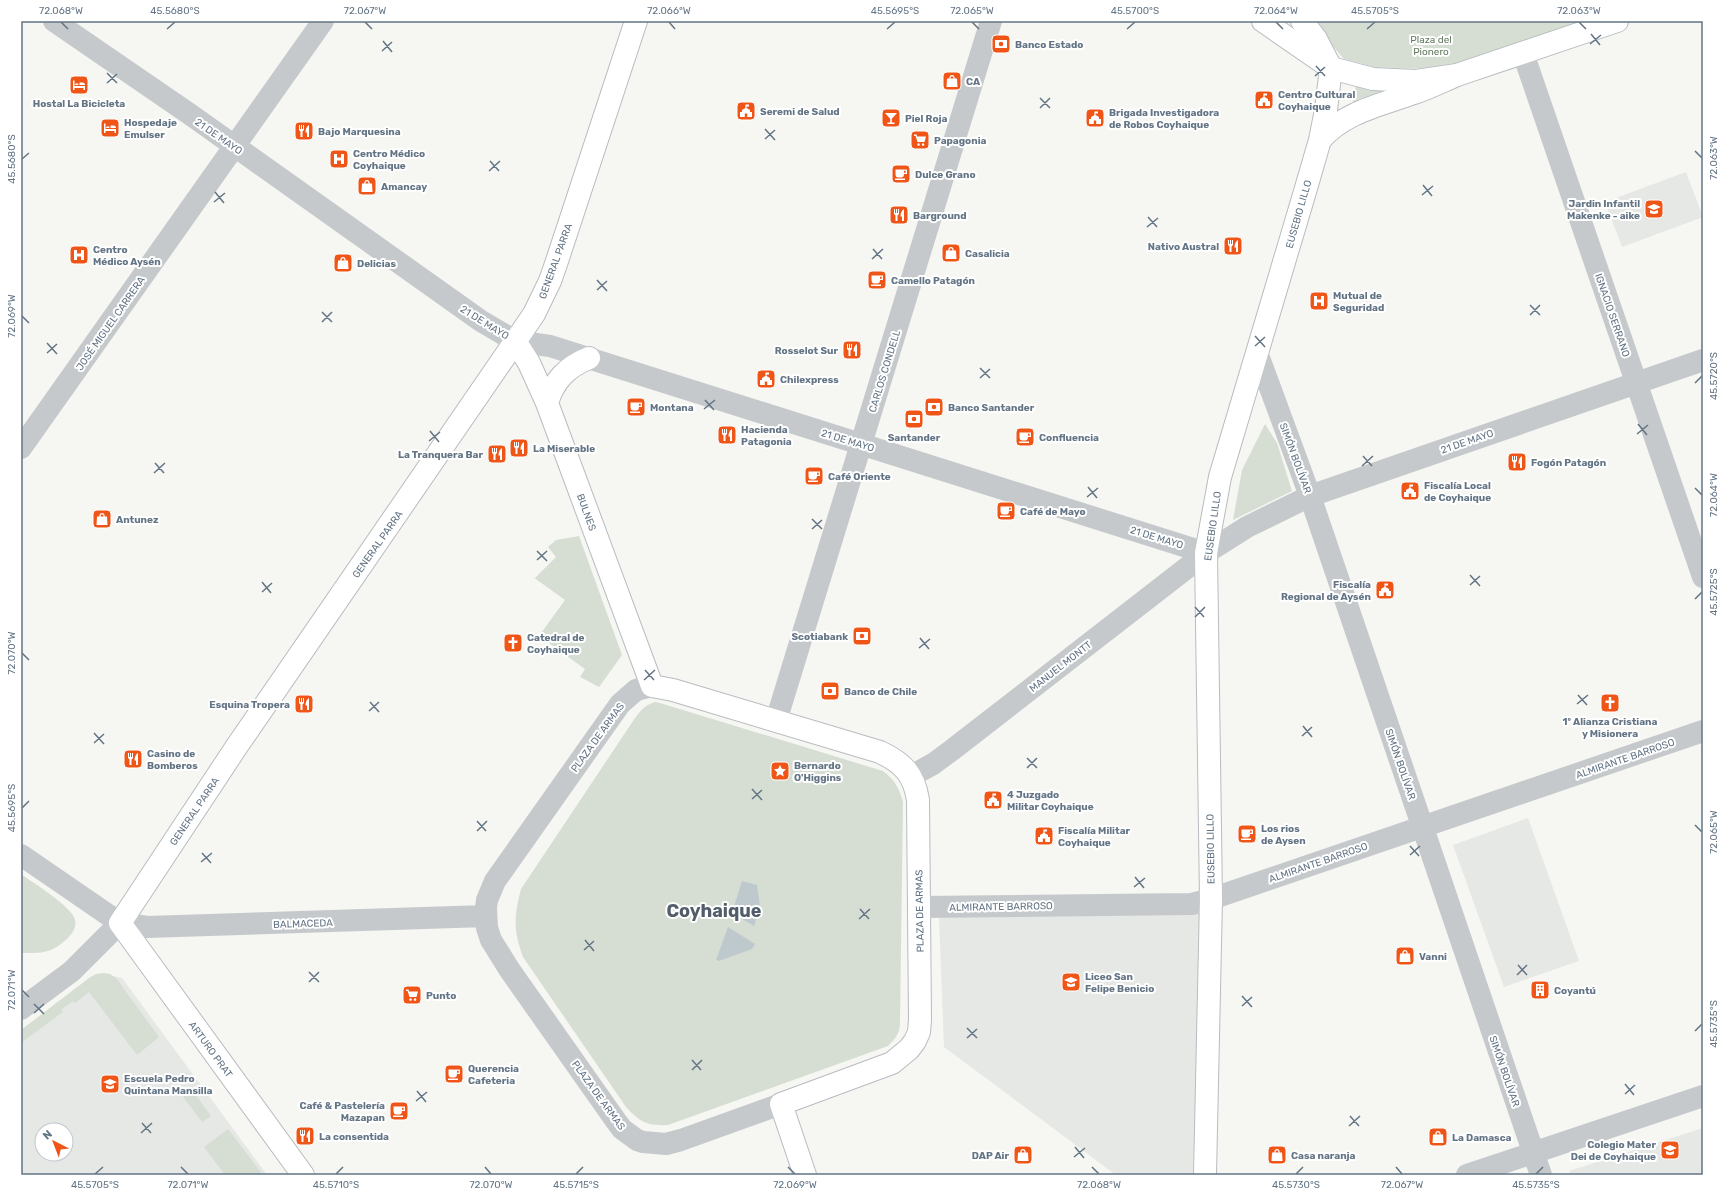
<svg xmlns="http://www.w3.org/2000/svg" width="1724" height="1196" font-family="Rubik,sans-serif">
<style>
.built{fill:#e6e8e5;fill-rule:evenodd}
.green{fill:#d6ded3}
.water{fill:#bec9ce}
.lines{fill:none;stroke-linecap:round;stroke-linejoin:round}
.secondary-casing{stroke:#b7bcc1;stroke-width:24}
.primary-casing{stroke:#b8bcc0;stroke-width:24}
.tertiary{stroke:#c5c9cc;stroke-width:22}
.secondary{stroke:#fff;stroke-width:22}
.primary{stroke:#fff;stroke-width:22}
.ticks{fill:none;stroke:#637485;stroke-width:1.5}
.labels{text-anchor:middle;stroke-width:4;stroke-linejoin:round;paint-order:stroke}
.park-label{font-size:10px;fill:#667c62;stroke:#fff}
.poi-label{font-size:10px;font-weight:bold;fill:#637485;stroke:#fff;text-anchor:start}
.street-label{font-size:10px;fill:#637485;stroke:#fff}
.town-label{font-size:18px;font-weight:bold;fill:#515e6a;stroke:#fff}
.neatline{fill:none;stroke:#637485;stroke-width:1.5}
.ticks-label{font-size:10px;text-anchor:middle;fill:#637485}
</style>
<rect width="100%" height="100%" fill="#f6f6f2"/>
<path class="built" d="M1686 172 1703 217 1622 247 1605 202Z
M1528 818 1579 961 1504 987 1453 845Z
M1202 914 1193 1175H1116L944 1047 939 917Z
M108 975 122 978 267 1175H21V1039ZM42 1130H66V1154H42Z
M1703 1128V1175H1571L1569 1171Z"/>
<path class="green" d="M1308 21H1589L1456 65 1429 69 1374 67 1344 59 1330 43Z
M1356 86 1389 92 1352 105Z
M1265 424 1277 443 1292 491 1233 520 1242 470Z
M579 536 622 655 599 687 580 677 585 669 539 636 565 600 533 577 535 578 556 557 548 547 556 540Z
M655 702 660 703 883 771C895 780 899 788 903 802L900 1022C900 1033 896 1038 888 1046L668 1125C647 1126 640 1122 626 1107L523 957C513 930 514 916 521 889L631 724C638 714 643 705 655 702Z
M21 874C33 883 72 906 75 920 77 927 72 934 67 939 50 954 42 953 21 953Z
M103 973 110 974 116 978 159 1037 137 1055 89 992 75 1003 73 1001 61 1010 63 1012 21 1043V1030L89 978 96 974Z
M192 1090 211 1116 202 1122 183 1097Z
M228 1129 263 1175H225L204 1147Z"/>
<path class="water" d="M742 881 757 885 760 906 754 926 732 913Z
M728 927 755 944 752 949 719 961 716 960Z"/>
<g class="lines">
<defs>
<path id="secondary" d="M1263 21 1331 68 1373 79 1416 81 1457 75 1617 21
M515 341 529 363 547 403 652 686 673 690 880 752C903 763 914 774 918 800L920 1020 919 1032 915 1041 909 1049 892 1063 781 1104 805 1175
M547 403C554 380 567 367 589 358"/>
<path id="primary" d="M1320 140C1344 112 1381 105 1414 93 1429 88 1443 81 1457 75
M303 1175 120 923 237 746 534 314 550 281 556 264 636 21
M1205 1175 1211 899 1206 553 1220 477 1304 195 1320 140 1326 110 1331 68 1316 39 1302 21"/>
</defs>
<use href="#secondary" class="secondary-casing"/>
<use href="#primary" class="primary-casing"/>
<path class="tertiary" d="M54 21 191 115 481 321 515 341 550 346 1206 553
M1523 53 1703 577
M1258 355 1310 496 1541 1175
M21 448 323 21
M652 686 636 690 620 704 495 881 487 900 486 908 487 928 491 940 509 969 616 1121 622 1129 637 1140 643 1142 666 1144 681 1140 781 1104
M776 721 991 21
M911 776 933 764 952 750 1206 553 1247 527 1310 496 1703 360
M21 855 120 923 147 927 486 916
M919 907 1192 904 1211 899 1703 731
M21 1009 72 971 120 923
M1467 1175 1703 1096"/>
<use href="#secondary" class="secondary"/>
<use href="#primary" class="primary"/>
</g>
<path class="ticks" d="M61 22 68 29M365 22 372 29M669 22 675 29M972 22 979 29M1276 22 1283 29M1579 22 1586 29M167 29 175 22M887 29 895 22M1127 29 1135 22M1367 29 1375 22M1591 34 1600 45M383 41 392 52M1590 44 1601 35M382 51 392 42M1316 66 1325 76M107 73 117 83M1315 76 1325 67M107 83 117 74M1040 98 1050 108M1040 108 1050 98M765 129 775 140M765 139 775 130M1695 151 1702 158M22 159 29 153M490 161 499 171M489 171 500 161M1423 185 1432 196M215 192 224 203M1422 195 1433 186M214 202 225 193M1148 217 1157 227M1147 227 1158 218M873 249 882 259M872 259 883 249M597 280 607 291M597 290 607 281M1530 305 1540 315M322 312 332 322M1530 315 1540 305M22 316 29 323M322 322 332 312M1255 336 1265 347M47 343 57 354M1255 346 1265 337M47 353 57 344M980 368 990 378M980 378 990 369M1695 383 1702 376M705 400 714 410M704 409 715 400M1638 424 1647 435M430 431 439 442M1637 434 1648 425M429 441 440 432M1363 456 1372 466M155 463 164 473M1362 466 1373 456M154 473 165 463M1088 487 1097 498M1695 488 1702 495M1087 497 1098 488M812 519 822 529M812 529 822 520M537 551 547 561M537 560 547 551M1470 575 1480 586M262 582 271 593M1470 585 1480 576M262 592 272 583M1695 599 1702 592M1195 607 1204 617M1195 617 1205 607M920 638 929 649M919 648 930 639M22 653 29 660M645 670 654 680M644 680 655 670M1578 695 1587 705M370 702 379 712M1577 704 1588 695M369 711 379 702M1303 726 1312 737M94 733 104 744M1302 736 1312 727M94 743 104 734M1027 758 1037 768M1027 768 1037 758M752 789 762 800M752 799 762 790M22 808 29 801M477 821 486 831M1695 825 1702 832M477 831 487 821M1410 846 1419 856M202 853 211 863M1410 855 1420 846M201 862 212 853M1135 877 1144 888M1134 887 1145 878M860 909 869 919M859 919 870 909M585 940 594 951M584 950 594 941M1518 965 1527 975M309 972 319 982M1517 975 1527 965M309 982 319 972M22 990 29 997M1242 996 1252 1007M34 1004 44 1014M1242 1006 1252 997M34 1013 44 1004M967 1028 977 1038M1695 1031 1702 1024M967 1038 977 1029M692 1060 701 1070M692 1070 702 1060M1625 1084 1634 1095M417 1091 426 1102M1625 1094 1635 1085M416 1101 427 1092M1350 1116 1359 1126M142 1123 151 1133M1349 1126 1360 1116M141 1133 152 1123M1075 1147 1084 1158M1074 1157 1085 1148M181 1167 188 1174M485 1167 491 1174M788 1167 795 1174M1092 1167 1099 1174M1396 1167 1402 1174M95 1174 103 1167M336 1174 343 1167M576 1174 583 1167M1296 1174 1303 1167M1536 1174 1543 1167"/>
<defs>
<symbol id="bank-square" viewBox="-11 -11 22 22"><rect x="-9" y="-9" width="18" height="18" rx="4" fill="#f05518" stroke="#fff"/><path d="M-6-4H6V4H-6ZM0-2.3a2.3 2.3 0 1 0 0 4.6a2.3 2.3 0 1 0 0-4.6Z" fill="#fff"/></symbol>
<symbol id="shop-square" viewBox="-11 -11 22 22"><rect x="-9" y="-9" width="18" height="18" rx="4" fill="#f05518" stroke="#fff"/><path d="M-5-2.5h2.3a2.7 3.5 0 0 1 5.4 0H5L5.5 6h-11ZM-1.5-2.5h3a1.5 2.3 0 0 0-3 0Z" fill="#fff"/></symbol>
<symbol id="hotel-square" viewBox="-11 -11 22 22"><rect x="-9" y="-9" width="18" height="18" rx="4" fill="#f05518" stroke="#fff"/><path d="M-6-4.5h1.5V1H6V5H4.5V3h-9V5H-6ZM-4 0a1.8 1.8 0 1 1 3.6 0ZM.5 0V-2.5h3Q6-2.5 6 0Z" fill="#fff"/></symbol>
<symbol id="civic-square" viewBox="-11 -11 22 22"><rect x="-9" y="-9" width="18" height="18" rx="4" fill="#f05518" stroke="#fff"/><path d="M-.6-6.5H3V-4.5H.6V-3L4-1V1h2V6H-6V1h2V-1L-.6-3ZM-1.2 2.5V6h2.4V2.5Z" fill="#fff"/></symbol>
<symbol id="bar-square" viewBox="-11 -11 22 22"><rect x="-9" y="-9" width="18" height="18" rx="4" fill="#f05518" stroke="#fff"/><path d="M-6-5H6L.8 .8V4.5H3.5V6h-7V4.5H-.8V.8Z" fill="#fff"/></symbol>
<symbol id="restaurant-square" viewBox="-11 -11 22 22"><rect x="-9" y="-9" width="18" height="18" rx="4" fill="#f05518" stroke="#fff"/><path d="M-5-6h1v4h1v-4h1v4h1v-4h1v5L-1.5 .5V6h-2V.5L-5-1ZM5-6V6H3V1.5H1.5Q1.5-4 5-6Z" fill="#fff"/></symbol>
<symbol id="supermarket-square" viewBox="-11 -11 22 22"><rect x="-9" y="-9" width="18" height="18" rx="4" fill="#f05518" stroke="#fff"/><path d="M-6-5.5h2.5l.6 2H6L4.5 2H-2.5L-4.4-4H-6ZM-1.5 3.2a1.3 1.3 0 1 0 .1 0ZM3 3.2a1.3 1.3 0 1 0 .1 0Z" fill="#fff"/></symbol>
<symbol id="hospital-square" viewBox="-11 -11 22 22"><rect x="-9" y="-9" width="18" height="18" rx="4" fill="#f05518" stroke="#fff"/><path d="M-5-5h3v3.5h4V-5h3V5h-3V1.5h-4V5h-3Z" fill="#fff"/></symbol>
<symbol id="cafe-square" viewBox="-11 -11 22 22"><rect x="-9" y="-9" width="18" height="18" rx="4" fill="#f05518" stroke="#fff"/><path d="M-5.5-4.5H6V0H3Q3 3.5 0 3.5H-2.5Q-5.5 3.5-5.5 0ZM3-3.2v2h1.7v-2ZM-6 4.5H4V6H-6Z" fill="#fff"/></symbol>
<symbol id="school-square" viewBox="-11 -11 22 22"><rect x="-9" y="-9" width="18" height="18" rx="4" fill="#f05518" stroke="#fff"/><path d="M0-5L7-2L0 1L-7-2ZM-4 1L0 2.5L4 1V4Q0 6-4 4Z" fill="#fff"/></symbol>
<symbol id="church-square" viewBox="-11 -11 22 22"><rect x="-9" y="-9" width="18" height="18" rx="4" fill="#f05518" stroke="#fff"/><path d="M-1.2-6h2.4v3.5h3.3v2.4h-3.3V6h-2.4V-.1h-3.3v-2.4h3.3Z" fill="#fff"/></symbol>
<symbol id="sight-square" viewBox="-11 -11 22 22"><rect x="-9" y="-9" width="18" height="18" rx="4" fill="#f05518" stroke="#fff"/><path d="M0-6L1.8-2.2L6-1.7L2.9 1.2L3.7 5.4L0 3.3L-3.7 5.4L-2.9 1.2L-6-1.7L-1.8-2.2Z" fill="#fff"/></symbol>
<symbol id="building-square" viewBox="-11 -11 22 22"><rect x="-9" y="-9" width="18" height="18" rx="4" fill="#f05518" stroke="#fff"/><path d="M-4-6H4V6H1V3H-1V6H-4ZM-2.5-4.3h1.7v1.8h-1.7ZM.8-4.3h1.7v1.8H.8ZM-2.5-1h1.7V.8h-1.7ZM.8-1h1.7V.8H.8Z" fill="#fff"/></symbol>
</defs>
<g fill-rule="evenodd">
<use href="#bank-square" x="990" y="33" width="22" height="22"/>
<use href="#shop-square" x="941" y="70" width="22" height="22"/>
<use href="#hotel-square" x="68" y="74" width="22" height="22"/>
<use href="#civic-square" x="1253" y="89" width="22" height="22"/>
<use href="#civic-square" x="735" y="100" width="22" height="22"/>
<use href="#bar-square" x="880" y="107" width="22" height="22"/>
<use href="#civic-square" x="1084" y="107" width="22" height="22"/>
<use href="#hotel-square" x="99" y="117" width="22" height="22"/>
<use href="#restaurant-square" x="293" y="120" width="22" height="22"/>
<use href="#supermarket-square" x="909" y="129" width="22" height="22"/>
<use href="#hospital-square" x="328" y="148" width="22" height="22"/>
<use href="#cafe-square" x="890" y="163" width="22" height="22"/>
<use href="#shop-square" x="356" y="175" width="22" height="22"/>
<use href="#school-square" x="1643" y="198" width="22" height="22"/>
<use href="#restaurant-square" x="888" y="204" width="22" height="22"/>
<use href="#restaurant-square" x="1222" y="235" width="22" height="22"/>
<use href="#shop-square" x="940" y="242" width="22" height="22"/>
<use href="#hospital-square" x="68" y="244" width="22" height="22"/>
<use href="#shop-square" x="332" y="252" width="22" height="22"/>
<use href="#cafe-square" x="866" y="269" width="22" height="22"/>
<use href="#hospital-square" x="1308" y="290" width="22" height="22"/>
<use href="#restaurant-square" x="841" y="339" width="22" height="22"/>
<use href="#civic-square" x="755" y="368" width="22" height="22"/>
<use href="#cafe-square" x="625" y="396" width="22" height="22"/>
<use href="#bank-square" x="923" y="396" width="22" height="22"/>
<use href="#bank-square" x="903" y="408" width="22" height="22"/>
<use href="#restaurant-square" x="716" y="424" width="22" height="22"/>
<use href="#cafe-square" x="1014" y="426" width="22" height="22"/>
<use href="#restaurant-square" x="508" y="437" width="22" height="22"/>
<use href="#restaurant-square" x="486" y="443" width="22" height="22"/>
<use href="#restaurant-square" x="1506" y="451" width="22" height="22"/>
<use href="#cafe-square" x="803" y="465" width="22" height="22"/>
<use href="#civic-square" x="1399" y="480" width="22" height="22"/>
<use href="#cafe-square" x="995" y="500" width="22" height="22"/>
<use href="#shop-square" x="91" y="508" width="22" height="22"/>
<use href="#civic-square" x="1374" y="579" width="22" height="22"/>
<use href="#bank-square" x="851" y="625" width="22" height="22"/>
<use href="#church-square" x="502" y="632" width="22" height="22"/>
<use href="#bank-square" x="819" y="680" width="22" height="22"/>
<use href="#church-square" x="1599" y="692" width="22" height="22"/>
<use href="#restaurant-square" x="293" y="693" width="22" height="22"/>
<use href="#restaurant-square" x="122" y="748" width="22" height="22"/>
<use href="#sight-square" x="769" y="760" width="22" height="22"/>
<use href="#civic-square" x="982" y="789" width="22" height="22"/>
<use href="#cafe-square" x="1236" y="823" width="22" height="22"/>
<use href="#civic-square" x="1033" y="825" width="22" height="22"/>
<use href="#shop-square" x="1394" y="945" width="22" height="22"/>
<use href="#school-square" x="1060" y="971" width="22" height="22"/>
<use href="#building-square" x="1529" y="979" width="22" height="22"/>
<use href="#supermarket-square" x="401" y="984" width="22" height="22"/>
<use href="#cafe-square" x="443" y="1063" width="22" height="22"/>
<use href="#school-square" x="99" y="1073" width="22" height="22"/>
<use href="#cafe-square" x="388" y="1100" width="22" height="22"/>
<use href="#restaurant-square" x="294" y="1125" width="22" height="22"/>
<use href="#shop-square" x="1427" y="1126" width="22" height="22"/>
<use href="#school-square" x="1659" y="1139" width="22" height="22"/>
<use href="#shop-square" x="1012" y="1144" width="22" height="22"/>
<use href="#shop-square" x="1266" y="1144" width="22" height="22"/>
</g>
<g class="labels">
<g class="park-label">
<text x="1431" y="43">Plaza del<tspan x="1431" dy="12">Pionero</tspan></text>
</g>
<g class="poi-label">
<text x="1015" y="48">Banco Estado</text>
<text x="966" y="85">CA</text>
<text x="1278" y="98">Centro Cultural<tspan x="1278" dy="12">Coyhaique</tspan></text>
<text x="79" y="107" text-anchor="middle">Hostal La Bicicleta</text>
<text x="760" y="115">Seremi de Salud</text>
<text x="1109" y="116">Brigada Investigadora<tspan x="1109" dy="12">de Robos Coyhaique</tspan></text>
<text x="905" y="122">Piel Roja</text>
<text x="124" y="126">Hospedaje<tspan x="124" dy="12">Emulser</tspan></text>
<text x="318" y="135">Bajo Marquesina</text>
<text x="934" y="144">Papagonia</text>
<text x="353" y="157">Centro Médico<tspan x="353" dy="12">Coyhaique</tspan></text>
<text x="915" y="178">Dulce Grano</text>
<text x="381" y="190">Amancay</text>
<text x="1640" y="207" text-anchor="end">Jardin Infantil<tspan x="1640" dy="12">Makenke - aike</tspan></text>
<text x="913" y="219">Barground</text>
<text x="1219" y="250" text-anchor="end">Nativo Austral</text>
<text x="93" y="253">Centro<tspan x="93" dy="12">Médico Aysén</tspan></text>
<text x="965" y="257">Casalicia</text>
<text x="357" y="267">Delicias</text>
<text x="891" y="284">Camello Patagón</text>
<text x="1333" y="299">Mutual de<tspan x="1333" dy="12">Seguridad</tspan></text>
<text x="838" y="354" text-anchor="end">Rosselot Sur</text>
<text x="780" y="383">Chilexpress</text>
<text x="650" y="411">Montana</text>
<text x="948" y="411">Banco Santander</text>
<text x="741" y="433">Hacienda<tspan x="741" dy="12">Patagonia</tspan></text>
<text x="914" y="441" text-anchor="middle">Santander</text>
<text x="1039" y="441">Confluencia</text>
<text x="533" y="452">La Miserable</text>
<text x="483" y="458" text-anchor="end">La Tranquera Bar</text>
<text x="1531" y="466">Fogón Patagón</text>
<text x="828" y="480">Café Oriente</text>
<text x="1424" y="489">Fiscalía Local<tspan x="1424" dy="12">de Coyhaique</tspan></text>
<text x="1020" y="515">Café de Mayo</text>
<text x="116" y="523">Antunez</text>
<text x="1371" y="588" text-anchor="end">Fiscalía<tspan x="1371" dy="12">Regional de Aysén</tspan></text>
<text x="848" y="640" text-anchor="end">Scotiabank</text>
<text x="527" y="641">Catedral de<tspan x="527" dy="12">Coyhaique</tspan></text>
<text x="844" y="695">Banco de Chile</text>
<text x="290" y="708" text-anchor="end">Esquina Tropera</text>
<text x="1610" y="725" text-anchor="middle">1º Alianza Cristiana<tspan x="1610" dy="12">y Misionera</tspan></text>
<text x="147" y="757">Casino de<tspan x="147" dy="12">Bomberos</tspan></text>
<text x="794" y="769">Bernardo<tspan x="794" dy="12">O'Higgins</tspan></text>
<text x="1007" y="798">4 Juzgado<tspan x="1007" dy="12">Militar Coyhaique</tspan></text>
<text x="1261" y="832">Los rios<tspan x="1261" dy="12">de Aysen</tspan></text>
<text x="1058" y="834">Fiscalía Militar<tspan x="1058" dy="12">Coyhaique</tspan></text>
<text x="1419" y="960">Vanni</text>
<text x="1085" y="980">Liceo San<tspan x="1085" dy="12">Felipe Benicio</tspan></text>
<text x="1554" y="994">Coyantú</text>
<text x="426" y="999">Punto</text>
<text x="468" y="1072">Querencia<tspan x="468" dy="12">Cafeteria</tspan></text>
<text x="124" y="1082">Escuela Pedro<tspan x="124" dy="12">Quintana Mansilla</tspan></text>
<text x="385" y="1109" text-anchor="end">Café &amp; Pastelería<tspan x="385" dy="12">Mazapan</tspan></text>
<text x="319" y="1140">La consentida</text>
<text x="1452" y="1141">La Damasca</text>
<text x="1656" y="1148" text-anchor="end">Colegio Mater<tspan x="1656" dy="12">Dei de Coyhaique</tspan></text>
<text x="1009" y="1159" text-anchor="end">DAP Air</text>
<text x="1291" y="1159">Casa naranja</text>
</g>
<g class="street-label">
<text transform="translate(219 136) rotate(35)" y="4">21 DE MAYO</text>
<text transform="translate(1298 214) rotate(-74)" y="4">EUSEBIO LILLO</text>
<text transform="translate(555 261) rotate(-70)" y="4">GENERAL PARRA</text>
<text transform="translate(1613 315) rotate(71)" y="4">IGNACIO SERRANO</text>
<text transform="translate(485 322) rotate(32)" y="4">21 DE MAYO</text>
<text transform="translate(110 323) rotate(-55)" y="4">JOSÉ MIGUEL CARRERA</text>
<text transform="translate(884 371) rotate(-73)" y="4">CARLOS CONDELL</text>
<text transform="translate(848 440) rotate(17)" y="4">21 DE MAYO</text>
<text transform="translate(1467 441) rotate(-19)" y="4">21 DE MAYO</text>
<text transform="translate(1296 458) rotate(70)" y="4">SIMÓN BOLÍVAR</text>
<text transform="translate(587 512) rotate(70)" y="4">BULNES</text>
<text transform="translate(1212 526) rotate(-82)" y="4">EUSEBIO LILLO</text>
<text transform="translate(1157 537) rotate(17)" y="4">21 DE MAYO</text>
<text transform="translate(377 544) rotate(-55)" y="4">GENERAL PARRA</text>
<text transform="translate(1060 666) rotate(-38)" y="4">MANUEL MONTT</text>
<text transform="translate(597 737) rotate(-54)" y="4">PLAZA DE ARMAS</text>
<text transform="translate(1625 758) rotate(-19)" y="4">ALMIRANTE BARROSO</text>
<text transform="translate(1401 764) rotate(71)" y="4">SIMÓN BOLÍVAR</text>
<text transform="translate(194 811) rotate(-56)" y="4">GENERAL PARRA</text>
<text transform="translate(1210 849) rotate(-91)" y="4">EUSEBIO LILLO</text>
<text transform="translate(1318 862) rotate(-19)" y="4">ALMIRANTE BARROSO</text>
<text transform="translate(1001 906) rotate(-1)" y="4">ALMIRANTE BARROSO</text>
<text transform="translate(919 911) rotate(-91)" y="4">PLAZA DE ARMAS</text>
<text transform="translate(303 923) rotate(-2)" y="4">BALMACEDA</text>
<text transform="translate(211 1049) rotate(54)" y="4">ARTURO PRAT</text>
<text transform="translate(1505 1071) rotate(71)" y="4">SIMÓN BOLÍVAR</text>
<text transform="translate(599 1095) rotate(54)" y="4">PLAZA DE ARMAS</text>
</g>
<g class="town-label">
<text x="714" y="917">Coyhaique</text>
</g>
</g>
<rect width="1724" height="1196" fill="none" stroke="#ffffff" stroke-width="44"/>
<g transform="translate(54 1142) rotate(318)"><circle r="19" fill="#ffffff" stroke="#c1c7ce"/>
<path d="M0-3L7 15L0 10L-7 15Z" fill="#f05518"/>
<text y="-6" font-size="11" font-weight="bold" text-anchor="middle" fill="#637485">N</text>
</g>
<rect x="22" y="22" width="1680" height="1152" class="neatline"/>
<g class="ticks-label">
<text x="61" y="14">72.068°W</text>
<text x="175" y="14">45.5680°S</text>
<text x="365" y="14">72.067°W</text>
<text x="669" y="14">72.066°W</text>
<text x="895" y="14">45.5695°S</text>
<text x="972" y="14">72.065°W</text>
<text x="1135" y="14">45.5700°S</text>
<text x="1276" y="14">72.064°W</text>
<text x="1375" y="14">45.5705°S</text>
<text x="1579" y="14">72.063°W</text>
<text transform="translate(1713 158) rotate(-90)" y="4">72.063°W</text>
<text transform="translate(11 159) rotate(-90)" y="4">45.5680°S</text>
<text transform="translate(11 316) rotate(-90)" y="4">72.069°W</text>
<text transform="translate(1713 376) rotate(-90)" y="4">45.5720°S</text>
<text transform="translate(1713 495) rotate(-90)" y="4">72.064°W</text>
<text transform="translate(1713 592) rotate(-90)" y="4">45.5725°S</text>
<text transform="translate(11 653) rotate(-90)" y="4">72.070°W</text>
<text transform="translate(11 808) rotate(-90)" y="4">45.5695°S</text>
<text transform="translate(1713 832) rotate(-90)" y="4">72.065°W</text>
<text transform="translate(11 990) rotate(-90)" y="4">72.071°W</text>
<text transform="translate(1713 1024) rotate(-90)" y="4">45.5735°S</text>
<text x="95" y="1188">45.5705°S</text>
<text x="188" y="1188">72.071°W</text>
<text x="336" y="1188">45.5710°S</text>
<text x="491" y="1188">72.070°W</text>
<text x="576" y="1188">45.5715°S</text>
<text x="795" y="1188">72.069°W</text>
<text x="1099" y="1188">72.068°W</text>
<text x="1296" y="1188">45.5730°S</text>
<text x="1402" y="1188">72.067°W</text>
<text x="1536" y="1188">45.5735°S</text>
</g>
</svg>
